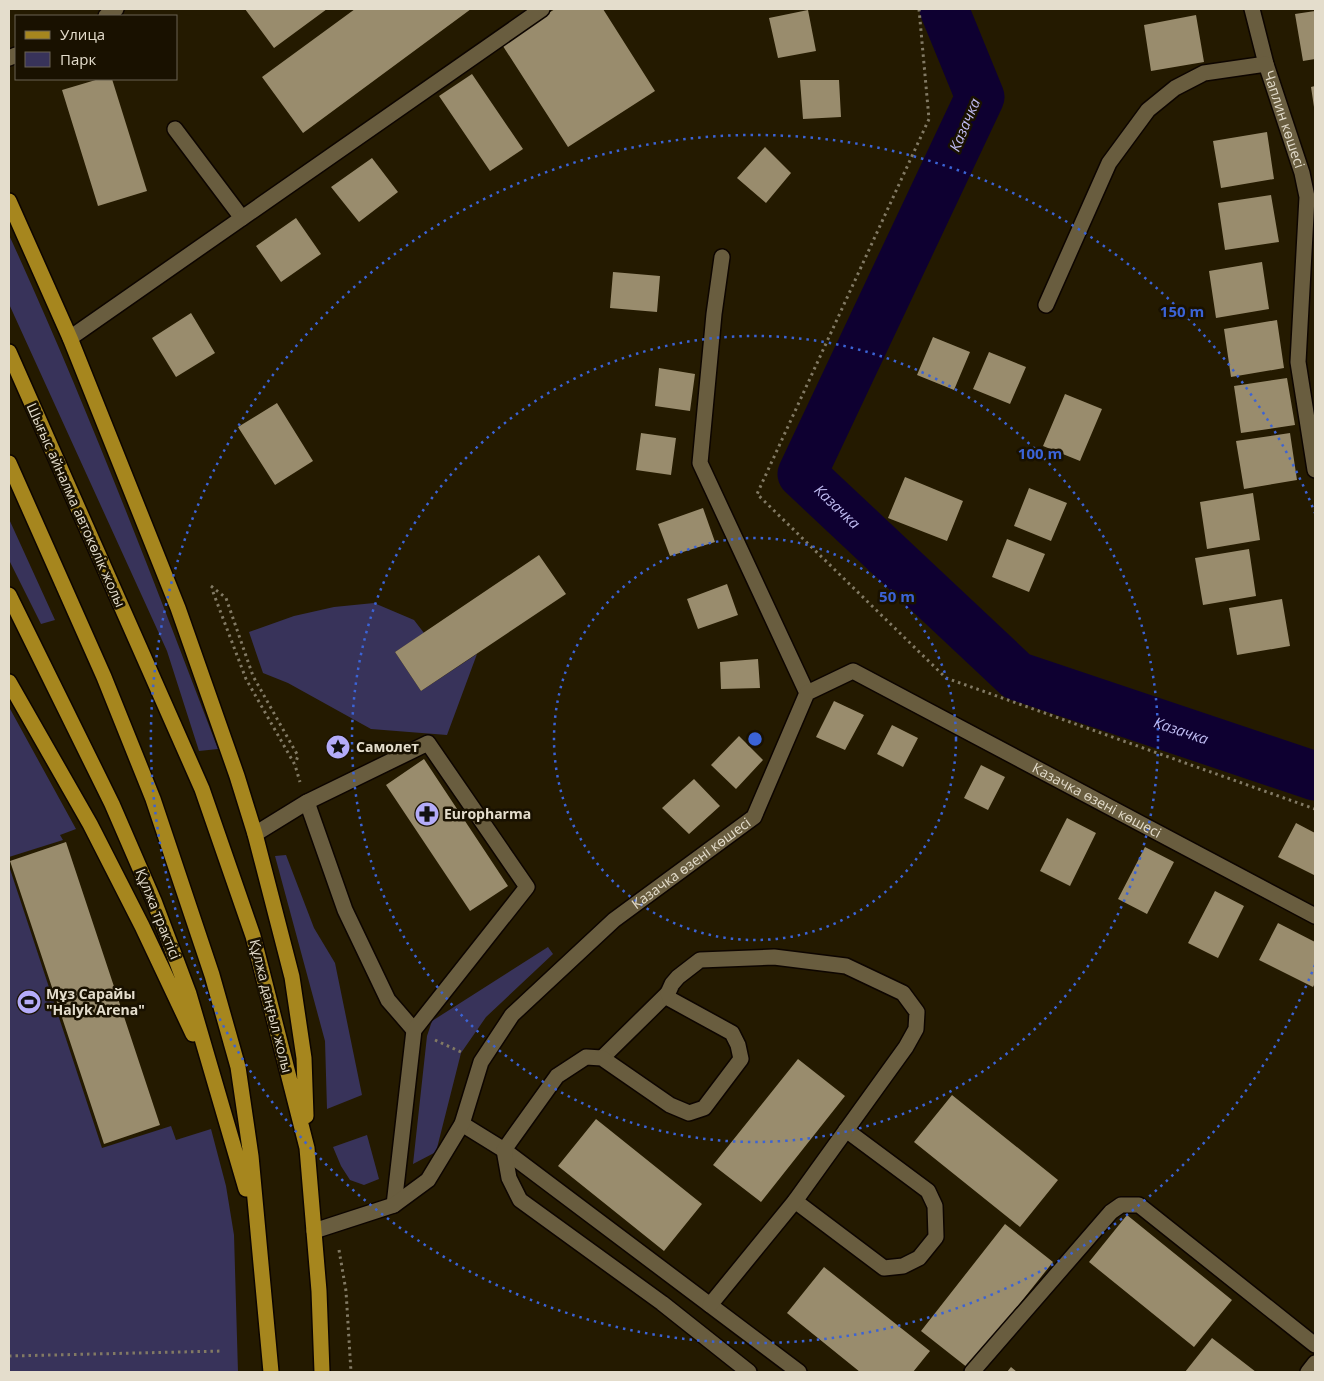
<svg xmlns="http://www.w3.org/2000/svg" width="1324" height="1381" font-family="'Open Sans',sans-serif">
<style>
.green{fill:#38335a}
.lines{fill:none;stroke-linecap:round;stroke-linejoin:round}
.river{stroke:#0e0031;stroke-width:49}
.building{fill:#998c6d}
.minor-casing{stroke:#0d0500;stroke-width:18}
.major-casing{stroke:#0d0500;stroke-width:18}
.path{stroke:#827a64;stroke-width:3;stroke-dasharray:2.5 4;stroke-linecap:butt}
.minor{stroke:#695d3f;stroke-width:15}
.major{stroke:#a6861e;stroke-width:15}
.ring{fill:none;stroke:#3b63d6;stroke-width:2.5;stroke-dasharray:2.5 5}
.labels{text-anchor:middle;stroke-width:5;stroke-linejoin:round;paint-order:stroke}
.street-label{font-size:14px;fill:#e4ddcc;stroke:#191100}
.poi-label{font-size:14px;font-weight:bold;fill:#e4ddcc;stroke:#191100;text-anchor:start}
.water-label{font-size:15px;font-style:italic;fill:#bfbbf1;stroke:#191100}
.centre{fill:#3b63d6;stroke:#191100;stroke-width:2.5}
.ring-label{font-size:15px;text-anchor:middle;font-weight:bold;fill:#3b63d6;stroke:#191100;stroke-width:5;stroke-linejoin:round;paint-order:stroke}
</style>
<rect width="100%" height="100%" fill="#241a00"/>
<path class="green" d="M9 235C86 403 152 576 218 749L199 751 167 651 9 304Z
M9 519 55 620 41 624 9 560Z
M374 603 414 620 424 633 395 652 421 691 477 654 447 735 371 729 288 683 263 673 249 632 294 616 334 607Z
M9 707 76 829 60 835 63 840 9 857Z
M286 855 314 928 335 963 362 1095 327 1109 325 1041 275 856Z
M9 866 102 1148 171 1126 176 1140 211 1129 226 1186 234 1235 238 1372H9Z
M548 947 553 954 486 1017 461 1053 436 1152 413 1164 427 1036 432 1021Z
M367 1135 379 1179 364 1185 350 1180 341 1166 333 1147Z"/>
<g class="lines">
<path class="river" id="s1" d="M944 9 980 97 802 474 1017 676 1315 776"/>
</g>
<path class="building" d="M245 9H327L274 48Z
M355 9H471L303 133 262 77Z
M555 9H603L655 91 568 147 501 43Z
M808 10 816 51 778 58 769 18Z
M1315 11V59L1303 61 1295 14Z
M1196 15 1204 62 1151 71 1144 25Z
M472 74 523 149 490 171 439 96Z
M99 79H112L147 191 98 206 62 90Z
M800 80H839L841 117 803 119Z
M1315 86V107H1314L1311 87Z
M1267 132 1274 179 1221 188 1213 141Z
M765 147 791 173 766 203 737 178Z
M372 158 398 192 359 222 331 187Z
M1271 195 1279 242 1225 250 1218 203Z
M296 218 321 254 281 282 256 246Z
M1262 262 1269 309 1216 318 1209 271Z
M613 272 660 276 657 312 610 308Z
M191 313 215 353 176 377 152 338Z
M1277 320 1284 368 1231 377 1224 329Z
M933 337 970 352 954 390 917 375Z
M989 352 1026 367 1010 404 973 389Z
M659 368 695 374 690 411 655 406Z
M1287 378 1295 425 1241 433 1234 386Z
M1065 394 1102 409 1080 461 1043 446Z
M277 403 313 461 275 485 238 427Z
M641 433 676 438 671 475 636 470Z
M1290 433 1297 480 1244 489 1236 441Z
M905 477 963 501 947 541 888 518Z
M1029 488 1067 503 1051 541 1014 526Z
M1253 493 1260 540 1207 549 1200 502Z
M703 508 715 542 670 556 658 524Z
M1007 539 1045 554 1029 592 992 577Z
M1249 549 1256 596 1203 605 1195 558Z
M539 555 566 594 421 691 395 652Z
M727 584 738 615 698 629 687 599Z
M1282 599 1290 646 1237 655 1229 608Z
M758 659 760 688 721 689 720 662Z
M834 701 864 715 845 750 816 737Z
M892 725 918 738 903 767 877 754Z
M739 736 763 760 736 789 711 765Z
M424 759 508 886 470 911 386 785Z
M981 765 1005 777 988 810 964 798Z
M694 779 720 806 689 834 662 808Z
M1067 818 1096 833 1070 886 1040 871Z
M1296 823 1315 833V872L1314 875 1278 857Z
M66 842 160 1125 104 1144 10 861Z
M1145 847 1174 862 1147 914 1118 899Z
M1215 891 1244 906 1218 958 1188 943Z
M1278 923 1315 942V983L1313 987 1259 960Z
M798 1059 845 1096 761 1202 713 1165Z
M952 1095 1058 1180 1020 1227 914 1142Z
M596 1119 702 1204 664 1251 558 1166Z
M1127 1215 1232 1300 1194 1347 1089 1262Z
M1005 1224 1053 1262 968 1368 921 1331Z
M824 1267 930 1351 913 1372H860L787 1313Z
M1212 1338 1256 1372H1185Z
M1011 1367 1017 1372H1007Z"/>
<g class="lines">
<defs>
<g id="minor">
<path id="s2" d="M1252 9 1266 64 1302 173 1307 197 1298 362 1315 470"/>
<path d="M106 16 116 9"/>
<path d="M9 58 16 55"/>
<path d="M175 129 242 218"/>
<path d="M722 257 714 314 700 463 807 693"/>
<path d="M1046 305 1109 163 1148 110 1175 88 1204 73 1266 64"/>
<path d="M70 338 542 9"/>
<path d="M307 802 345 910 388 1000 414 1030"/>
<path d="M255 834 307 802 428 743 527 887 414 1030 394 1205"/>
<path d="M602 1058 668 993"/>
<path d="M462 1124 504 1150 799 1372"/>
<path d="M795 1201 884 1268 903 1266 919 1258 936 1237 935 1206 928 1191 846 1130"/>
<path id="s3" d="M314 1231 394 1205 428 1180 462 1124 481 1062 512 1015 614 920 754 817 807 693 853 671 1315 916"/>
<path d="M710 1305 795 1201 906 1047 916 1029 917 1012 903 993 846 966 774 957 700 960 678 977 672 984 668 993 670 999 732 1033 738 1045 741 1059 704 1108 689 1113 670 1105 602 1058 586 1057 557 1076 504 1150 509 1178 520 1200 662 1303 749 1372"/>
<path d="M972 1372 1111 1212 1121 1205H1139L1315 1345"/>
<path d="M1308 1372 1315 1363"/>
</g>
<path id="major" d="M9 201 70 338 178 608 237 776 255 834 292 977 304 1058 306 1116
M9 352 202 789 253 936 307 1148 319 1291 322 1372
M9 463 104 677 153 799 212 975 238 1067 251 1156 271 1372
M9 595 112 804 154 901 189 994 246 1189
M9 682 90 824 142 926 193 1034"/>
</defs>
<use href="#minor" class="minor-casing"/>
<use href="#major" class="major-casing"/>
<path class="path" d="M919 9 929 119 757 494 946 678 1315 809
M211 586 226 598 253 676 298 756 295 764
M213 592 246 679 295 765 300 782
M435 1040 463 1053
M339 1250 346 1291 351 1372
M9 1356 223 1351"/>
<use href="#minor" class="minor"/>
<use href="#major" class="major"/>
</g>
<g class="ring">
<circle cx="755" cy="739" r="201"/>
<circle cx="755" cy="739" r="403"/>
<path d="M1315 965A604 604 0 1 1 1315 513"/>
</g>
<defs>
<symbol id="sight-disc" viewBox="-11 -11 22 22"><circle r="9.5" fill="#b4acf9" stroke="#191100"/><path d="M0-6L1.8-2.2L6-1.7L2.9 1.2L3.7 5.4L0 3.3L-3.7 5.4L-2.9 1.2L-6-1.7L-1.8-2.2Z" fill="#111"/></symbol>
<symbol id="pharmacy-disc" viewBox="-11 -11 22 22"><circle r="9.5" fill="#b4acf9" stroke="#191100"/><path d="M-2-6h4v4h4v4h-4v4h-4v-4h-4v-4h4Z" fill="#111"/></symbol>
<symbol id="stadium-disc" viewBox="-11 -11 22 22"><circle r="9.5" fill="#b4acf9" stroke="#191100"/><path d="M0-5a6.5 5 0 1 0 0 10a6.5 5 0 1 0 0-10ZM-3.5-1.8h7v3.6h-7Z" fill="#111"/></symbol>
</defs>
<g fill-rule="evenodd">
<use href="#sight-disc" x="324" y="733" width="28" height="28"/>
<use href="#pharmacy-disc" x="413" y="800" width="28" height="28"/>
<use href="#stadium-disc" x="15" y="988" width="28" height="28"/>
</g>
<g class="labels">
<g class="street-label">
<text dy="5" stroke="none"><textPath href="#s2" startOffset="115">Чаплин көшесі</textPath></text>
<text transform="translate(76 505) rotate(66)" y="5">Шығыс айналма автокөлік жолы</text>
<text dy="5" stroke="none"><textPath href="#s3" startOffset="1088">Казачка өзені көшесі</textPath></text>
<text dy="5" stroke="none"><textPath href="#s3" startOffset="548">Казачка өзені көшесі</textPath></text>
<text transform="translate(158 914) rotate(68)" y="5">Құлжа трактісі</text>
<text transform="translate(271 1006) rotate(76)" y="5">Құлжа даңғыл жолы</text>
</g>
<g class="poi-label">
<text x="356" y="752">Самолет</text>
<text x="444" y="819">Europharma</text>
<text x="46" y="999">Мұз Сарайы<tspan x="46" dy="16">"Halyk Arena"</tspan></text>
</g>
<g class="water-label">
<text transform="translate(965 125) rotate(-67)" y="5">Казачка</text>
<text dy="5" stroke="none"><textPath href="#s1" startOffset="560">Казачка</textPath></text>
<text dy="5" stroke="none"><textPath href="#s1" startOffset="980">Казачка</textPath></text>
</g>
</g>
<circle cx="755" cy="739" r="8" class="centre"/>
<g class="ring-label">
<text x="1182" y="317">150 m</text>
<text x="1040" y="459">100 m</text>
<text x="897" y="602">50 m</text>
</g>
<rect width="1324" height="1381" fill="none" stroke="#e4ddcc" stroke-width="20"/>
<rect x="15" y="15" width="162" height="65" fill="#191100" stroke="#6a6352"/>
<rect x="25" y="31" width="25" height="8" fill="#a6861e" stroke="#6a6352"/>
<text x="60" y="40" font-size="15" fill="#e4ddcc">Улица</text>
<rect x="25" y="52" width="25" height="15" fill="#38335a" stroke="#6a6352"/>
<text x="60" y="65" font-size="15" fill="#e4ddcc">Парк</text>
</svg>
